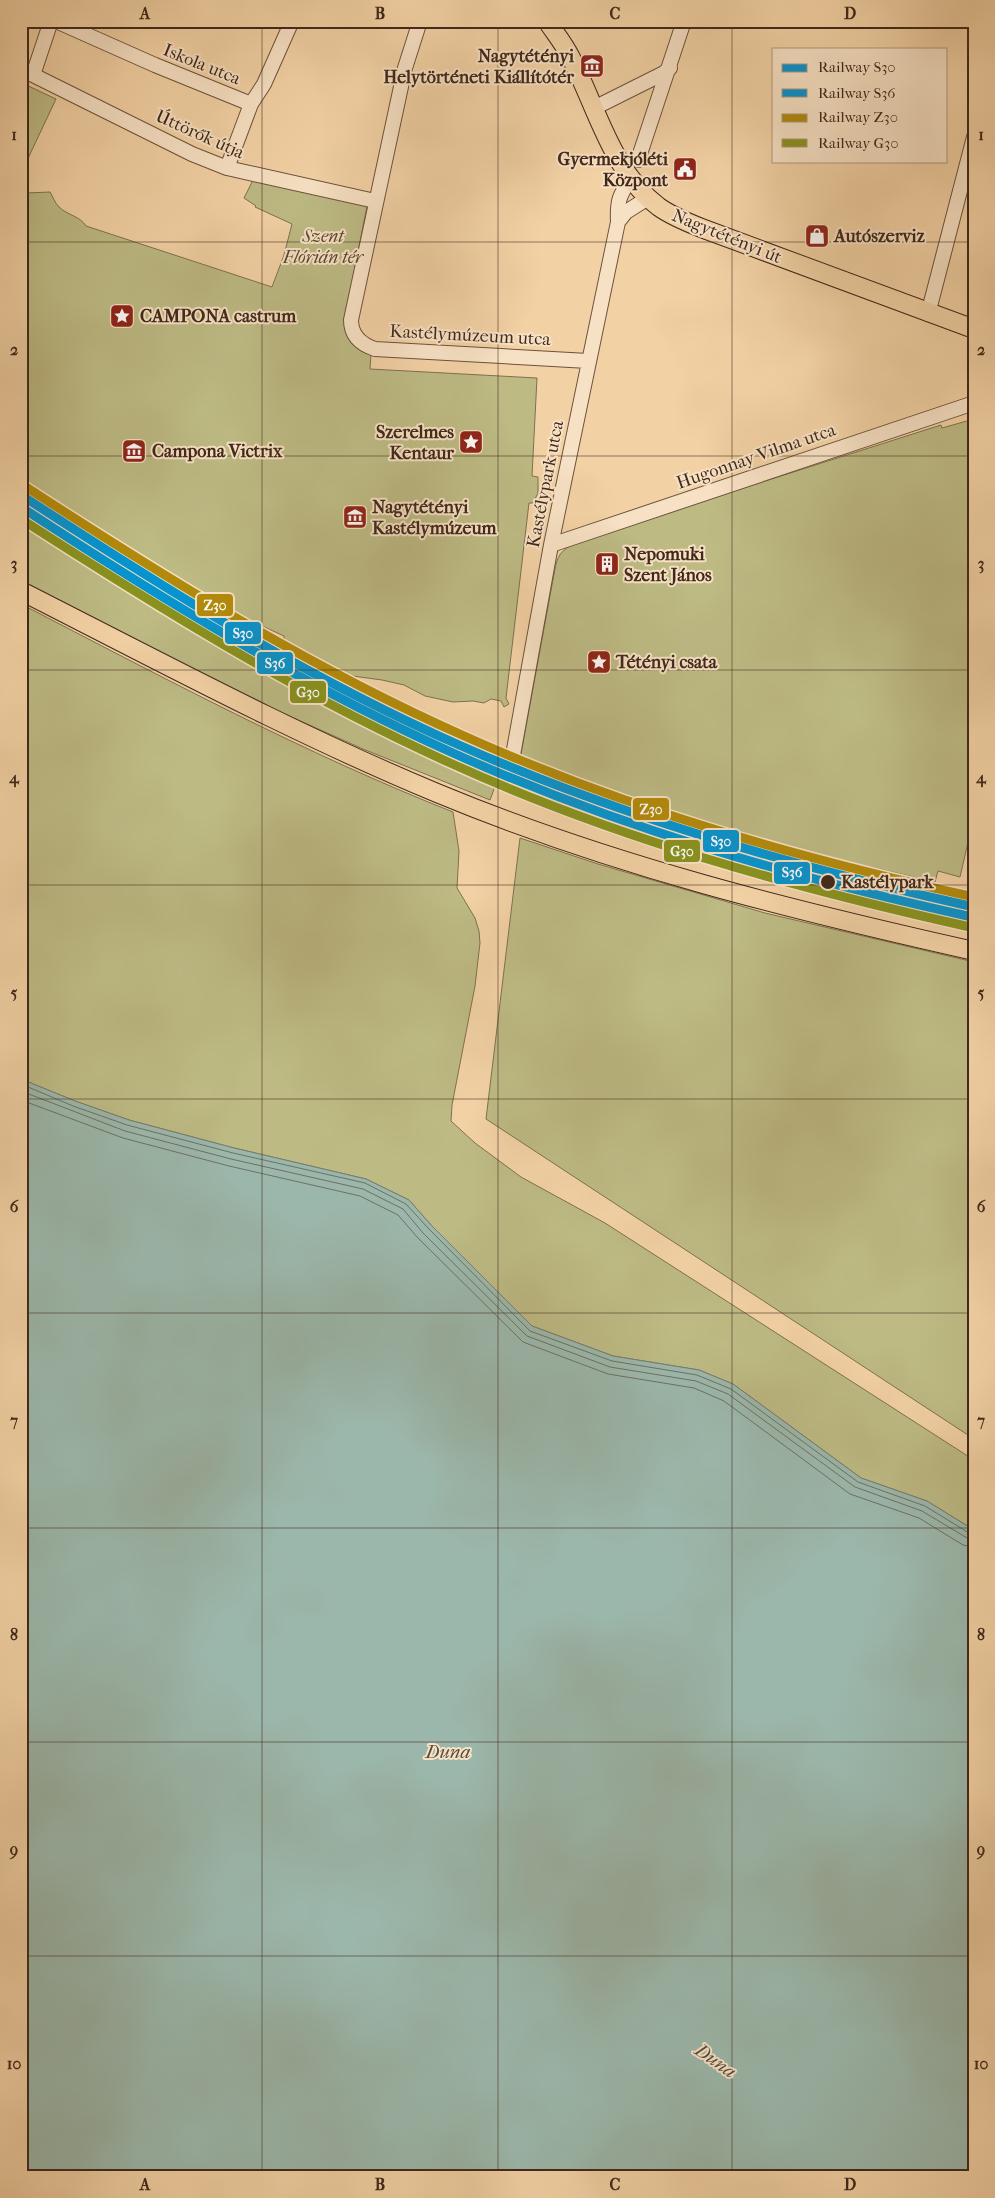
<svg xmlns="http://www.w3.org/2000/svg" width="995" height="2198" font-family="'IM FELL French Canon',serif">
<style>
.green{fill:#bdba84;stroke:#7e7150}
.water{fill:#9bb7ab;stroke:#777e71}
.lines{fill:none;stroke-linecap:round;stroke-linejoin:round}
.shore{stroke:#6e7063;stroke-width:1}
.minor-casing{stroke:#6c523d;stroke-width:16}
.major-casing{stroke:#40281b;stroke-width:20}
.minor{stroke:#f7e1c4;stroke-width:14}
.major{stroke:#f2d1a4;stroke-width:18}
.rail-1-casing{stroke:#f7e1c4;stroke-width:12}
.rail-2-casing{stroke:#f7e1c4;stroke-width:12}
.rail-3-casing{stroke:#f7e1c4;stroke-width:12}
.rail-4-casing{stroke:#f7e1c4;stroke-width:12}
.rail-1{stroke:#0694cf;stroke-width:9}
.rail-2{stroke:#0694cf;stroke-width:9}
.rail-3{stroke:#b28a0b;stroke-width:9}
.rail-4{stroke:#89921e;stroke-width:9}
.grid{fill:none;stroke:#40281b;stroke-width:1;stroke-opacity:0.55}
.stop-dot{fill:#40281b;stroke:#f7e1c4;stroke-width:2}
.labels{text-anchor:middle;stroke-width:4;stroke-linejoin:round;paint-order:stroke}
.poi-label{font-size:18px;font-weight:bold;fill:#40281b;stroke:#f7e1c4;text-anchor:start}
.street-label{font-size:18px;fill:#40281b;stroke:#f7e1c4}
.park-label{font-size:18px;font-style:italic;fill:#594530;stroke:#f7e1c4}
.stop-label{font-size:18px;font-weight:bold;fill:#40281b;stroke:#f7e1c4;text-anchor:start}
.water-label{font-size:19px;font-style:italic;fill:#574c3f;stroke:#f7e1c4}
.line-badge{stroke:#f7e1c4;stroke-width:2}
.badge-label{font-size:14px;text-anchor:middle;font-weight:bold;fill:#fff}
.neatline{fill:none;stroke:#40281b;stroke-width:2}
.grid-label{font-size:16px;text-anchor:middle;font-weight:bold;fill:#40281b}
</style>
<rect width="100%" height="100%" fill="#f2d1a4"/>
<filter id="stains"><feTurbulence type="fractalNoise" baseFrequency=".004" numOctaves="4"/><feColorMatrix values="0 0 0 0 .2 0 0 0 0 .09 0 0 0 0 .02 0 0 0 .5 -.17"/></filter>
<radialGradient id="worn" r=".72"><stop offset=".6" stop-color="#630" stop-opacity="0"/><stop offset="1" stop-color="#630" stop-opacity=".3"/></radialGradient>
<path class="green" d="M22 83 56 99 23 169 21 168Z
M254 178 367 206 347 309 371 354 370 369 537 378 532 476 538 477V493L533 503H529L506 698 509 704 504 707 501 701 491 699 484 703 473 701 453 702 425 696 404 685 382 680 338 674 300 654 298 649 288 646 283 649 279 644 284 640V636L155 577 21 488V204L26 193 50 192C53 197 55 203 59 207 67 215 80 216 86 226L272 287 284 255 292 224 255 207 256 206 244 198Z
M974 419V816L960 877 938 871 935 882 871 867 869 873C750 842 634 805 520 759L554 574C558 552 561 551 580 540L941 425 942 428Z
M21 516 145 595 382 729 497 781 490 800 363 749 258 702 21 581Z
M21 604C164 678 304 753 453 812L459 851 457 888 475 918 479 931 480 943 475 986 452 1105 451 1121 475 1143 521 1177 605 1223 974 1460V1530L927 1501 861 1478 733 1384 699 1370 613 1356 532 1326 431 1225 409 1200 366 1179 234 1148 129 1120 75 1101 21 1079Z
M520 838 598 864 765 913 974 962V1439L486 1119Z"/>
<path class="water" d="M21 1079 75 1101 129 1120 234 1148 366 1179 409 1200 431 1225 532 1326 613 1356 699 1370 733 1384 861 1478 927 1501 974 1530V2177H21Z"/>
<g class="lines">
<path class="shore" d="M21 1084 73 1106 127 1125 233 1153 365 1183 406 1204 428 1228 530 1331 612 1361 697 1375 731 1389 858 1482 925 1506 969 1533H974
M21 1091 125 1131 231 1159 363 1189 403 1209 423 1233 527 1336 610 1367 696 1381 728 1394 855 1487 922 1511 967 1538 974 1540
M21 1100 123 1138 229 1166 360 1196 398 1215 418 1238 523 1342 608 1374 694 1388 724 1401 850 1494 919 1518 963 1545 974 1547"/>
<defs>
<path id="minor" d="M56 21 155 65 251 104
M420 21 405 68 351 320C351 335 360 344 375 349L588 361
M21 69 192 154 227 168 375 201
M33 75 51 21
M594 108 664 73 670 68
M638 160 684 21
M227 168 251 104 264 84 292 21
M618 222 626 212 648 198
M928 314 974 137
M551 545 974 403
M513 755 551 545 618 222C617 201 619 196 631 178"/>
<path id="major" d="M547 21C555 33 564 44 570 56 597 107 611 171 659 207 673 217 689 223 704 229L974 329
M21 591C159 661 295 734 437 793 610 865 791 910 974 951"/>
</defs>
<use href="#minor" class="minor-casing"/>
<use href="#major" class="major-casing"/>
<use href="#minor" class="minor"/>
<use href="#major" class="major"/>
<defs>
<path id="rail-1" d="M21 495C162 587 305 677 459 745 624 818 797 868 974 907"/>
<path id="rail-2" d="M21 507C160 598 302 685 453 753 620 828 794 878 972 917"/>
<path id="rail-3" d="M26 487C166 578 309 667 462 735 626 809 798 858 974 897"/>
<path id="rail-4" d="M21 519C159 608 298 694 448 762 614 838 791 887 970 927"/>
</defs>
<use href="#rail-1" class="rail-1-casing"/>
<use href="#rail-2" class="rail-2-casing"/>
<use href="#rail-3" class="rail-3-casing"/>
<use href="#rail-4" class="rail-4-casing"/>
<use href="#rail-1" class="rail-1"/>
<use href="#rail-2" class="rail-2"/>
<use href="#rail-3" class="rail-3"/>
<use href="#rail-4" class="rail-4"/>
</g>
<path class="grid" d="M262 21V2177M498 21V2177M732 21V2177M21 242H974M21 456H974M21 670H974M21 885H974M21 1099H974M21 1313H974M21 1528H974M21 1742H974M21 1956H974"/>
<defs>
<symbol id="museum-square" viewBox="-11 -11 22 22"><rect x="-9" y="-9" width="18" height="18" rx="4" fill="#8f2418" stroke="#f7e1c4"/><path d="M0-6L6-3V-2H-6V-3ZM-5-1h2V3h-2ZM-1-1h2V3h-2ZM3-1h2V3H3ZM-6 4H6V6H-6Z" fill="#fff"/></symbol>
<symbol id="civic-square" viewBox="-11 -11 22 22"><rect x="-9" y="-9" width="18" height="18" rx="4" fill="#8f2418" stroke="#f7e1c4"/><path d="M-.6-6.5H3V-4.5H.6V-3L4-1V1h2V6H-6V1h2V-1L-.6-3ZM-1.2 2.5V6h2.4V2.5Z" fill="#fff"/></symbol>
<symbol id="shop-square" viewBox="-11 -11 22 22"><rect x="-9" y="-9" width="18" height="18" rx="4" fill="#8f2418" stroke="#f7e1c4"/><path d="M-5-2.5h2.3a2.7 3.5 0 0 1 5.4 0H5L5.5 6h-11ZM-1.5-2.5h3a1.5 2.3 0 0 0-3 0Z" fill="#fff"/></symbol>
<symbol id="sight-square" viewBox="-11 -11 22 22"><rect x="-9" y="-9" width="18" height="18" rx="4" fill="#8f2418" stroke="#f7e1c4"/><path d="M0-6L1.8-2.2L6-1.7L2.9 1.2L3.7 5.4L0 3.3L-3.7 5.4L-2.9 1.2L-6-1.7L-1.8-2.2Z" fill="#fff"/></symbol>
<symbol id="building-square" viewBox="-11 -11 22 22"><rect x="-9" y="-9" width="18" height="18" rx="4" fill="#8f2418" stroke="#f7e1c4"/><path d="M-4-6H4V6H1V3H-1V6H-4ZM-2.5-4.3h1.7v1.8h-1.7ZM.8-4.3h1.7v1.8H.8ZM-2.5-1h1.7V.8h-1.7ZM.8-1h1.7V.8H.8Z" fill="#fff"/></symbol>
</defs>
<g fill-rule="evenodd">
<use href="#museum-square" x="578" y="52" width="28" height="28"/>
<use href="#civic-square" x="671" y="155" width="28" height="28"/>
<use href="#shop-square" x="803" y="222" width="28" height="28"/>
<use href="#sight-square" x="108" y="302" width="28" height="28"/>
<use href="#sight-square" x="457" y="428" width="28" height="28"/>
<use href="#museum-square" x="120" y="437" width="28" height="28"/>
<use href="#museum-square" x="341" y="503" width="28" height="28"/>
<use href="#building-square" x="593" y="550" width="28" height="28"/>
<use href="#sight-square" x="585" y="648" width="28" height="28"/>
</g>
<circle class="stop-dot" cx="828" cy="882" r="8"/>
<g class="labels">
<g class="poi-label">
<text x="574" y="62" text-anchor="end">Nagytétényi<tspan x="574" dy="21">Helytörténeti Kiállítótér</tspan></text>
<text x="668" y="165" text-anchor="end">Gyermekjóléti<tspan x="668" dy="21">Központ</tspan></text>
<text x="834" y="242">Autószerviz</text>
<text x="140" y="322">CAMPONA castrum</text>
<text x="454" y="438" text-anchor="end">Szerelmes<tspan x="454" dy="21">Kentaur</tspan></text>
<text x="152" y="457">Campona Victrix</text>
<text x="372" y="513">Nagytétényi<tspan x="372" dy="21">Kastélymúzeum</tspan></text>
<text x="624" y="560">Nepomuki<tspan x="624" dy="21">Szent János</tspan></text>
<text x="616" y="668">Tétényi csata</text>
</g>
<g class="street-label">
<text transform="translate(202 64) rotate(22)" y="6">Iskola utca</text>
<text transform="translate(200 134) rotate(24)" y="6">Úttörők útja</text>
<text transform="translate(727 236) rotate(22)" y="6">Nagytétényi út</text>
<text transform="translate(470 335) rotate(3)" y="6">Kastélymúzeum utca</text>
<text transform="translate(756 456) rotate(-19)" y="6">Hugonnay Vilma utca</text>
<text transform="translate(545 484) rotate(-79)" y="6">Kastélypark utca</text>
</g>
<g class="park-label">
<text x="323" y="242">Szent<tspan x="323" dy="21">Flórián tér</tspan></text>
</g>
<g class="stop-label">
<text x="841" y="888">Kastélypark</text>
</g>
<g class="water-label">
<text x="448" y="1758">Duna</text>
<text transform="translate(716 2060) rotate(35)" y="7">Duna</text>
</g>
</g>
<g class="line-badge">
<rect x="196" y="593" width="38" height="24" rx="5" fill="#b28a0b"/>
<rect x="224" y="621" width="38" height="24" rx="5" fill="#0694cf"/>
<rect x="256" y="651" width="38" height="24" rx="5" fill="#0694cf"/>
<rect x="289" y="680" width="38" height="24" rx="5" fill="#89921e"/>
<rect x="632" y="797" width="38" height="24" rx="5" fill="#b28a0b"/>
<rect x="702" y="829" width="38" height="24" rx="5" fill="#0694cf"/>
<rect x="663" y="839" width="38" height="24" rx="5" fill="#89921e"/>
<rect x="773" y="861" width="38" height="24" rx="5" fill="#0694cf"/>
</g>
<g class="badge-label">
<text x="215" y="610">Z30</text>
<text x="243" y="638">S30</text>
<text x="275" y="668">S36</text>
<text x="308" y="697">G30</text>
<text x="651" y="814">Z30</text>
<text x="721" y="846">S30</text>
<text x="682" y="856">G30</text>
<text x="792" y="877">S36</text>
</g>
<rect width="995" height="2198" fill="none" stroke="#f2d1a4" stroke-width="55"/>
<rect x="772" y="48" width="175" height="115" fill="#f7e1c4" stroke="#ae9780"/>
<rect x="782" y="64" width="25" height="8" fill="#0694cf" stroke="#ae9780"/>
<text x="818" y="72" font-size="15" fill="#40281b">Railway S30</text>
<rect x="782" y="89" width="25" height="8" fill="#0694cf" stroke="#ae9780"/>
<text x="818" y="98" font-size="15" fill="#40281b">Railway S36</text>
<rect x="782" y="114" width="25" height="8" fill="#b28a0b" stroke="#ae9780"/>
<text x="818" y="122" font-size="15" fill="#40281b">Railway Z30</text>
<rect x="782" y="139" width="25" height="8" fill="#89921e" stroke="#ae9780"/>
<text x="818" y="148" font-size="15" fill="#40281b">Railway G30</text>
<rect x="28" y="28" width="940" height="2142" class="neatline"/>
<g class="grid-label">
<text x="145" y="19">A</text>
<text x="380" y="19">B</text>
<text x="615" y="19">C</text>
<text x="850" y="19">D</text>
<text x="14" y="140">1</text>
<text x="981" y="140">1</text>
<text x="14" y="355">2</text>
<text x="981" y="355">2</text>
<text x="14" y="569">3</text>
<text x="981" y="569">3</text>
<text x="14" y="783">4</text>
<text x="981" y="783">4</text>
<text x="14" y="998">5</text>
<text x="981" y="998">5</text>
<text x="14" y="1212">6</text>
<text x="981" y="1212">6</text>
<text x="14" y="1426">7</text>
<text x="981" y="1426">7</text>
<text x="14" y="1640">8</text>
<text x="981" y="1640">8</text>
<text x="14" y="1855">9</text>
<text x="981" y="1855">9</text>
<text x="14" y="2069">10</text>
<text x="981" y="2069">10</text>
<text x="145" y="2190">A</text>
<text x="380" y="2190">B</text>
<text x="615" y="2190">C</text>
<text x="850" y="2190">D</text>
</g>
<rect width="100%" height="100%" filter="url(#stains)"/>
<rect width="100%" height="100%" fill="url(#worn)"/>
</svg>
